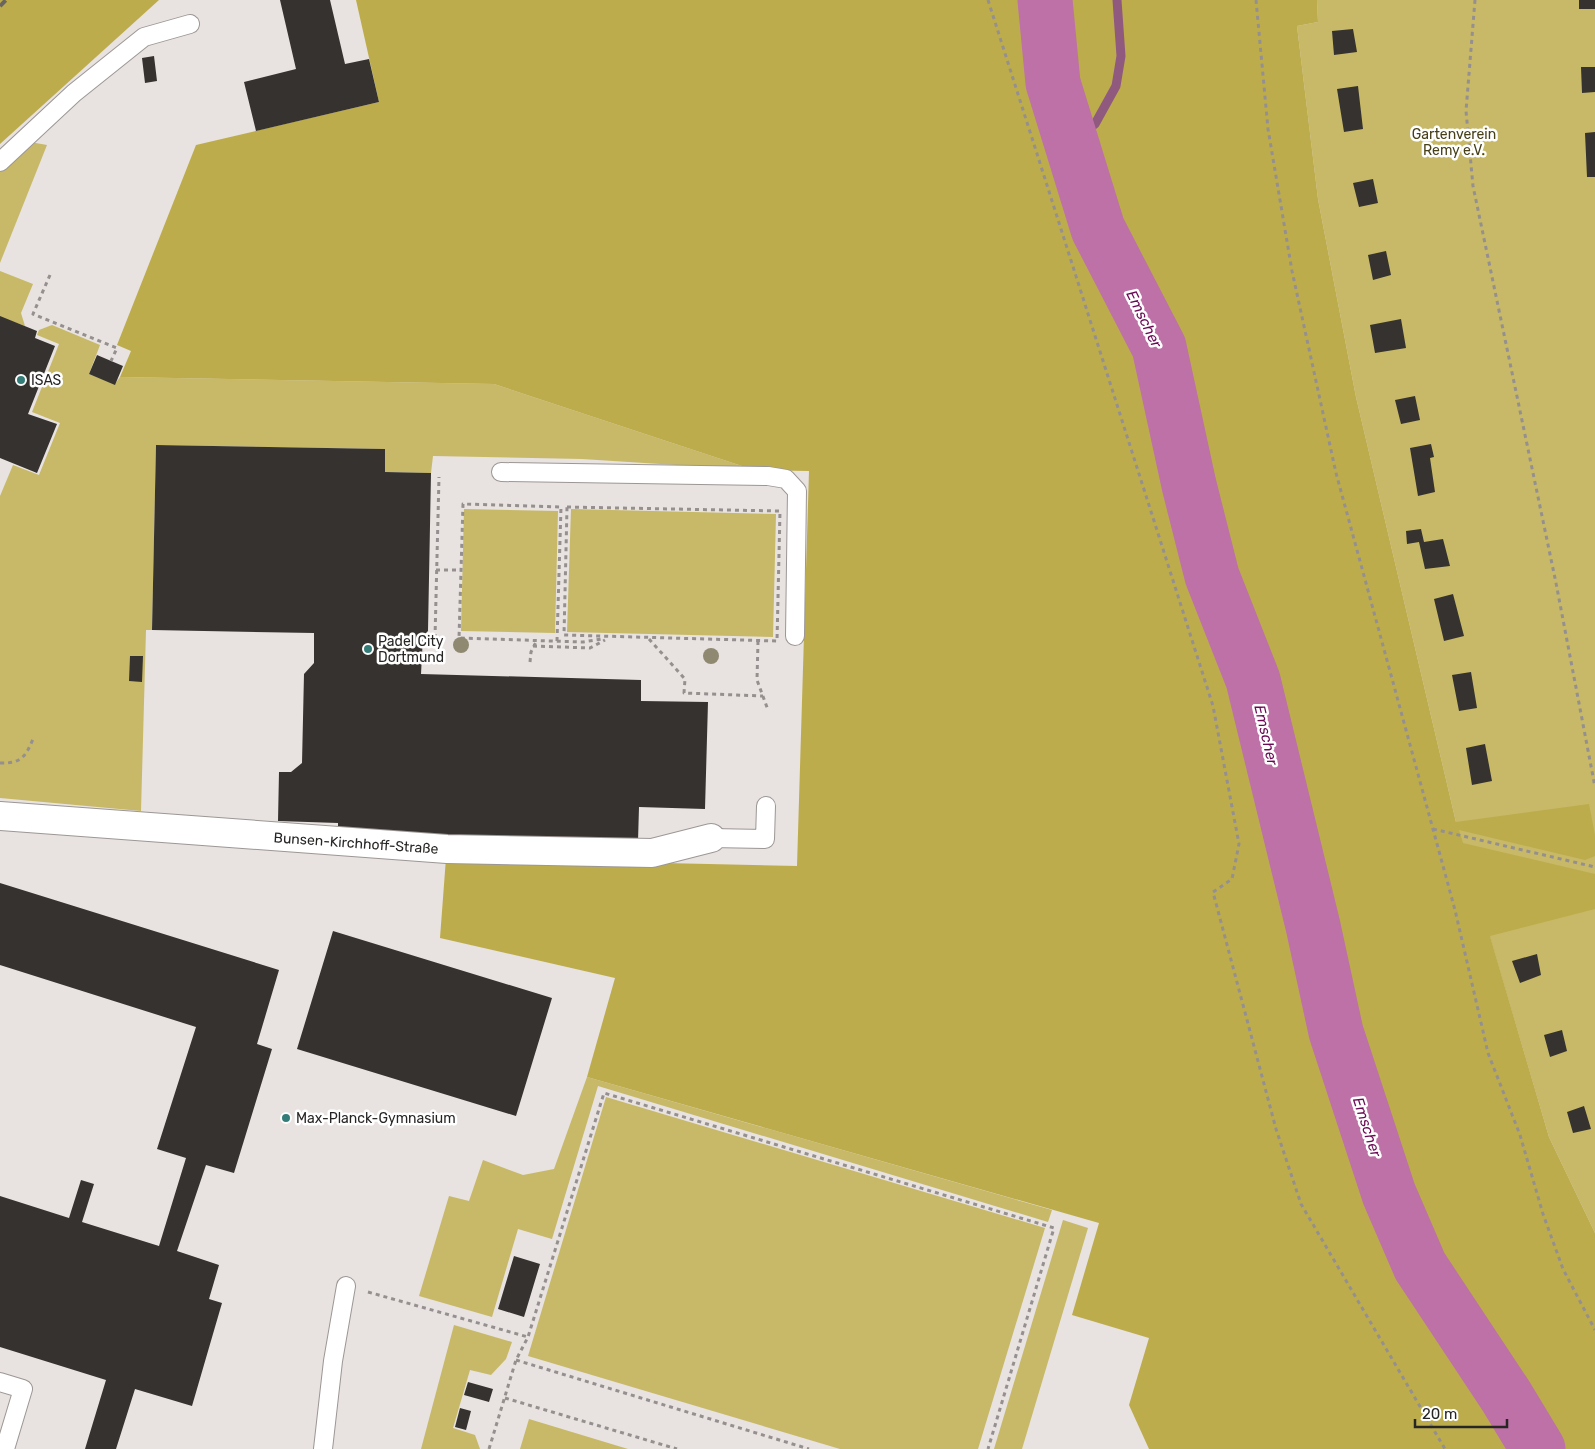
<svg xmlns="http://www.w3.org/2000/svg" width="1595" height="1449" font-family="Rubik,sans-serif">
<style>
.green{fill:#c7b967}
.forest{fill:#bdac4c}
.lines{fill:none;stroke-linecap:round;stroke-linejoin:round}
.stream{stroke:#905a7f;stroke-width:9}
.river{stroke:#bd71a6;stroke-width:55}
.building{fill:#35322f}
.service-casing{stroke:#9c9795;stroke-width:20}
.minor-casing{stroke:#9c9795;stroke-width:30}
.path{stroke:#95908f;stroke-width:3;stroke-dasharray:4 4;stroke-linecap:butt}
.service{stroke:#fff;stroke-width:18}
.minor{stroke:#fff;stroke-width:28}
.rail{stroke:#676463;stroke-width:4;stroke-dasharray:8 4;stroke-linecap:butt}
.tree{fill:#8f8972}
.poi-dot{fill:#347c78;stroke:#fff;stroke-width:2}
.labels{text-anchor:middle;stroke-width:5;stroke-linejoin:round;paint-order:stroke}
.park-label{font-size:14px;fill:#474018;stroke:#fff}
.poi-label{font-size:14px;fill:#282625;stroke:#fff;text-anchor:start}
.street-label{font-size:14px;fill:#282625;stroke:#fff}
.water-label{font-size:15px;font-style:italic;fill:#6a0955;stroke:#fff}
</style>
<rect width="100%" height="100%" fill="#e8e2e0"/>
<path class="green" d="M1317 0H1595V1233L1549 1137 1456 822 1356 397 1318 199 1297 26 1318 22Z
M30 142 47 145 0 263V169Z
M0 271 33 284 21 313 25 326 0 317Z
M52 325 100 345 89 374 115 384 120 377 494 384 754 470 582 459 433 456 431 473 385 472V449L156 445 152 630H146L141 811 0 798V496L13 465 39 475 60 423 32 412 59 344 37 335 39 330Z
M464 509 558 511 555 633 461 631Z
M571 509 776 514 773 637 567 632Z
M587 1077 1052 1210 1048 1222 598 1086 552 1239 518 1229 492 1317 419 1296 449 1196 469 1201 483 1160 523 1175 554 1169Z
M606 1097 1045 1228 978 1449H840L528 1356Z
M1063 1220 1088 1228 1022 1449H994Z
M454 1325 512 1342 506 1359 491 1375 470 1370 453 1428 475 1435 480 1449H421Z
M529 1419 628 1449H520Z"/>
<path class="forest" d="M0 0H159L0 144Z
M356 0H1317L1318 22 1297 26 1318 199 1356 397 1456 822 1589 804 1595 835V856L1585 860 1459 830 1463 843 1595 874V909L1490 936 1549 1137 1595 1233V1449H1149L1129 1405 1149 1338 1072 1315 1099 1223 587 1077 615 978 440 938 446 858 797 866 809 471 754 470 494 384 120 377 131 351 117 345 196 145 379 102Z"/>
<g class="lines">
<path class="stream" d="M1074 147 1085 132 1095 124 1116 86 1121 56 1117 0"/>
<path class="river" d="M1045 0 1053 83 1098 229 1159 347 1189 485 1212 576 1253 680 1313 926 1336 1032 1389 1194 1420 1266 1506 1396 1538 1449"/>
</g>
<path class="building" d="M280 0H330L345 64 369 59 379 102 256 131 244 82 296 69Z
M1579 0H1595V9H1579Z
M1353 29 1357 52 1334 55 1332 31Z
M154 56 157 81 145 83 142 58Z
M1581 67H1595V92L1582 93Z
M1358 86 1363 129 1344 132 1337 89Z
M1595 132V177H1587L1585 133Z
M1373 179 1378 203 1359 207 1353 183Z
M1386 251 1391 275 1373 280 1368 255Z
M0 316 37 331 35 338 55 346 28 414 57 424 37 473 0 458Z
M1401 319 1406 348 1375 353 1370 325Z
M97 355 123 366 115 385 89 374Z
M1415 396 1420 420 1401 424 1395 400Z
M1431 444 1434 457 1430 458 1435 492 1418 496 1410 448Z
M156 445 385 449V472L431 473 428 631 423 636 421 674 641 680V701L708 702 705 809 639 807 638 841 338 833V823L278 821 279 772H291L302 763 304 674 314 663V633L152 630Z
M1421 529 1424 542 1443 539 1450 566 1425 569 1419 542 1407 544 1406 531Z
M1453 594 1464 636 1444 641 1434 599Z
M130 656H143L142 682 129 681Z
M1471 672 1477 708 1459 711 1452 675Z
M1485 744 1492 781 1472 785 1466 748Z
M0 883 279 970 257 1044 272 1049 234 1173 206 1165 177 1251 219 1265 209 1299 222 1303 192 1406 135 1389 116 1449H85L106 1380 0 1347V1196L69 1218 81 1180 94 1184 82 1222 159 1246 186 1158 157 1149 196 1027 0 965Z
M333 931 552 998 516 1116 297 1049Z
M1537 954 1541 975 1520 983 1512 961Z
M1562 1030 1567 1051 1550 1057 1544 1035Z
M1584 1106 1591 1129 1573 1133 1567 1112Z
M514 1256 540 1264 524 1317 498 1309Z
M468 1382 493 1389 489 1402 464 1395Z
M460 1408 471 1411 466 1430 455 1427Z"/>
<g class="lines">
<defs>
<path id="service" d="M0 162 74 93 144 37 190 24
M501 472 768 476 786 479 797 491 795 636
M711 838 765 839 766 806
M0 1382 23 1389 5 1449
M323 1449 333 1361 346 1286"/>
<path id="minor" d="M0 816 447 849 652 853 711 838"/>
</defs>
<use href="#service" class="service-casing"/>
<use href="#minor" class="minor-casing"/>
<path class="path" d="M988 0 1213 706 1239 844 1232 879 1213 892 1276 1129 1301 1204 1445 1449
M1256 0 1268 129 1292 271 1336 473 1455 910 1488 1053 1520 1135 1543 1214 1563 1269 1595 1330
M1475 0 1466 111 1473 186 1556 583 1595 787
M50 275 33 314 117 348 111 361
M567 507 780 511 777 641 564 635Z
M436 570H461
M435 638 439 477
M649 639 685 679 684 693 763 696
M557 641 561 507 463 504 459 638 583 642 602 639
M758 641 757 680 768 710
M533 646 590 648 605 640
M530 662 531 652 537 640
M0 763C21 764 26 756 33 739
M1433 829 1595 867
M368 1292 528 1337
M516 1360 809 1449
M505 1398 677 1449
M489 1449 516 1360 528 1337 604 1093 1054 1228 988 1449"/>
<use href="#service" class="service"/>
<use href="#minor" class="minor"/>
<path class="rail" d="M0 6 6 0"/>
</g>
<g class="tree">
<circle cx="461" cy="645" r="8"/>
<circle cx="711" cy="656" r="8"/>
</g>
<g class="poi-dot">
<circle cx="21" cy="380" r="5"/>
<circle cx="368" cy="649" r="5"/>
<circle cx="286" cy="1118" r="5"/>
</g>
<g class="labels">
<g class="park-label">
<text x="1454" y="139">Gartenverein<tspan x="1454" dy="16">Remy e.V.</tspan></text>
</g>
<g class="poi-label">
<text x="31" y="385">ISAS</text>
<text x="378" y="646">Padel City<tspan x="378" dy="16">Dortmund</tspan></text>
<text x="296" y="1123">Max-Planck-Gymnasium</text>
</g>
<g class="street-label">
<text transform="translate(356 843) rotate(4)" y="5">Bunsen-Kirchhoff-Straße</text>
</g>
<g class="water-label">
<text transform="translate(1144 319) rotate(64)" y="5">Emscher</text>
<text transform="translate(1266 735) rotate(77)" y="5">Emscher</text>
<text transform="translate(1367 1127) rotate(72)" y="5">Emscher</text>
</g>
</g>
<path d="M1415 1419v8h92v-8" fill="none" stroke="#282625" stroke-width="2.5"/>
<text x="1422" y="1419" font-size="15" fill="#282625" stroke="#ffffff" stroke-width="4" paint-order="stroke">20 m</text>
</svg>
